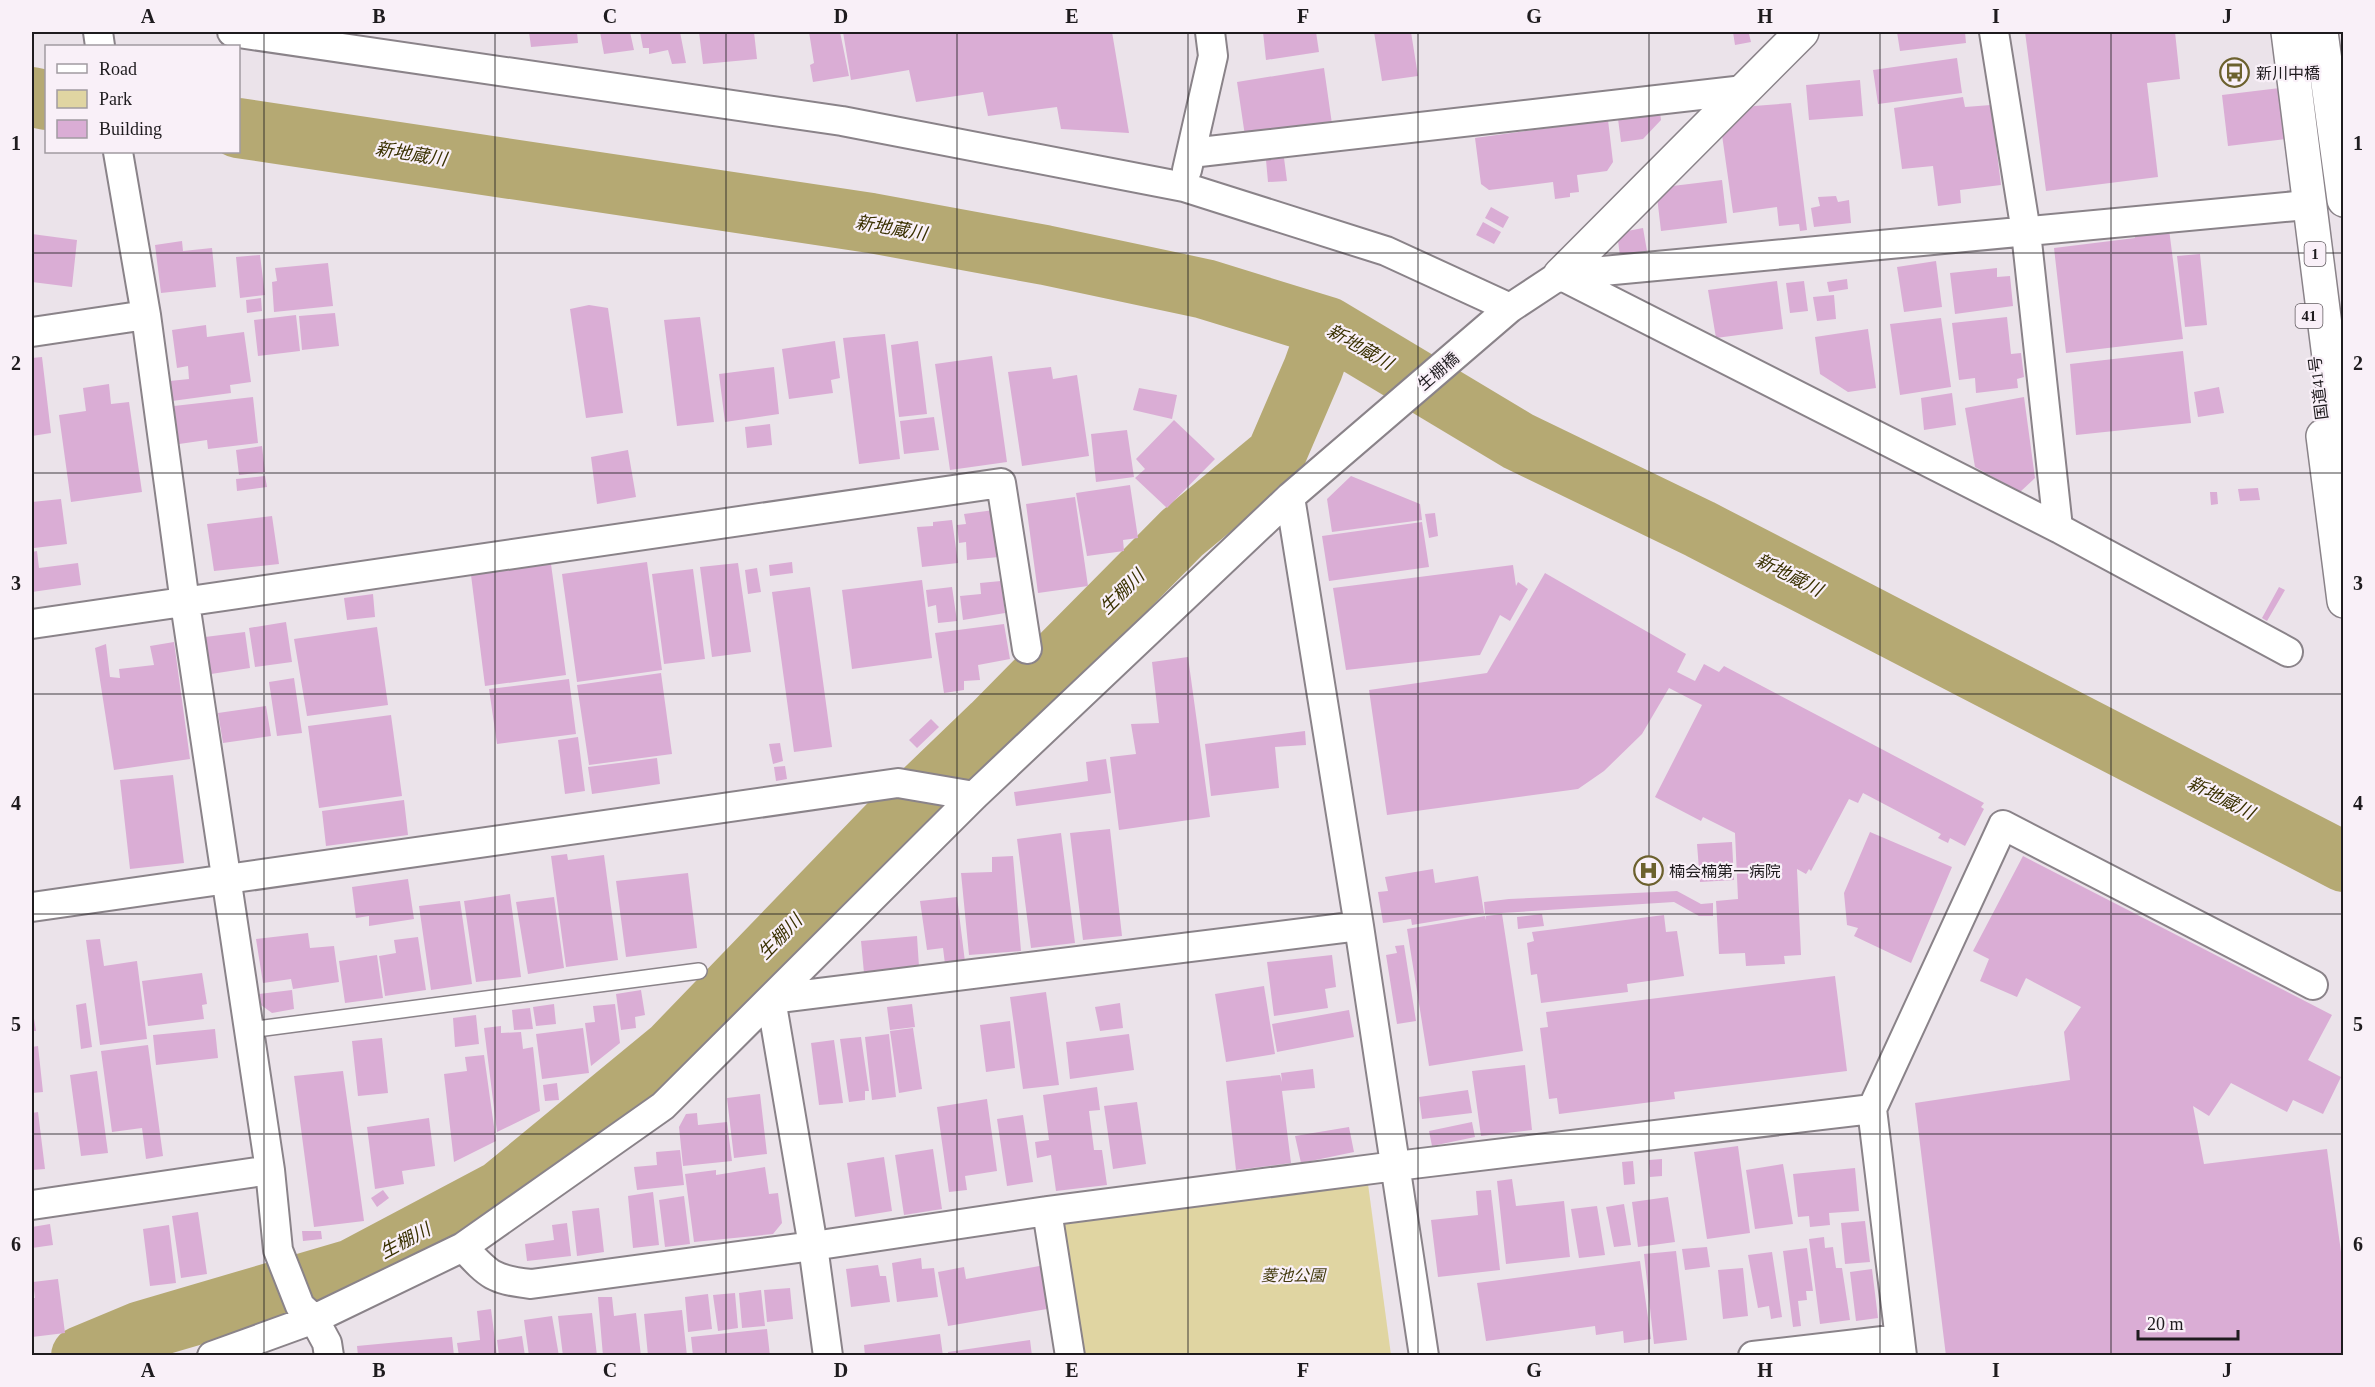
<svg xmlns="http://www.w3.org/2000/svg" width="2375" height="1387" font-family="'Times New Roman','Noto Sans JP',serif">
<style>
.green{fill:#e0d5a2}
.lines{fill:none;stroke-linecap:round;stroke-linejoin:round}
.river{stroke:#b5a973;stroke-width:60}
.building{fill:#daadd5}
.service-casing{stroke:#8a8389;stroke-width:18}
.minor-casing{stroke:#8a8389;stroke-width:32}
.tertiary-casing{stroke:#8a8389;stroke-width:36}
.trunk-casing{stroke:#8a8389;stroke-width:36}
.motorway-casing{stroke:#8a8389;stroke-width:36}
.service{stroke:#fff;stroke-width:15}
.minor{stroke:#fff;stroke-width:28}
.tertiary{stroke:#fff;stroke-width:33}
.trunk{stroke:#fff;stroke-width:33}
.motorway{stroke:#fff;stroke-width:33}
.grid{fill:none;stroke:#1e1b1e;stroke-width:1.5;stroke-opacity:0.55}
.labels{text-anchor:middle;stroke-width:4.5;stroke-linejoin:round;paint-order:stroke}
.shield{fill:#f9f0f8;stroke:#605b5f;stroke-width:1.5}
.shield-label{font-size:15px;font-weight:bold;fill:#1e1b1e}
.poi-label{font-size:16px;fill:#1e1b1e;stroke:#f9f0f8;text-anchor:start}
.street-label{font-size:16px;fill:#1e1b1e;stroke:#f9f0f8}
.park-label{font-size:16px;font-style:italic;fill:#443b0f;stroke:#f9f0f8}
.water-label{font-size:18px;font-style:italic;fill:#3a3102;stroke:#f9f0f8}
.neatline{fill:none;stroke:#1e1b1e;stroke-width:2}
.grid-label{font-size:20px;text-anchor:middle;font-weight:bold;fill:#1e1b1e}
</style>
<rect width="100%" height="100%" fill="#ebe3ea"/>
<path class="green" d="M1368 1184 1391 1355H1079L1060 1225Z"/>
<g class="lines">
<path class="river" d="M32 97 46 100
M238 128 871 223 1045 255 1205 289 1328 327 1518 441 1700 529 2344 862
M81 1356 141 1331 352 1269 501 1190 671 1050 892 821 992 725 1182 533 1276 455 1313 369 1328 327"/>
</g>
<path class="building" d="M529 32H577L578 43 531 47Z
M600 32H630L634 50 604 54Z
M640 32H680L686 63 672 64 668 50 649 54V48H643Z
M699 32H754L757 59 703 64Z
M809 32H840L849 76 813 82 810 65 814 63Z
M843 32H1112L1129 133 1061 129 1057 107 988 116 983 92 916 102 909 70 851 80Z
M1263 32H1316L1319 52 1266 60Z
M1374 32H1411L1418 76 1382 81Z
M1733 32H1759V33L1749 34 1751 42 1735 45Z
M1897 32H1965L1966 43 1900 51Z
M2025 32H2175L2180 79 2147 83 2158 177 2046 191Z
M1957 58 1962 93 1878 104 1873 70Z
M1324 68 1332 124 1245 136 1237 82Z
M1860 80 1863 116 1809 120 1806 85Z
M2344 80V132L2228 146 2222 95Z
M1963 97 1965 107 1991 105 2001 185 1960 190 1961 203 1938 206 1933 166 1902 169 1894 108Z
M1791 103 1807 230 1800 231 1799 224 1779 226 1777 207 1733 213 1721 128 1754 106Z
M1659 105 1661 120 1643 139 1621 142 1617 111Z
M1608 120 1613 162 1607 171 1577 175 1579 192 1570 193V197L1555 199 1553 182 1489 190 1481 184 1475 138Z
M1284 158 1287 181 1268 182 1266 160Z
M1722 180 1727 223 1661 231 1656 188Z
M1836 196 1838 202 1849 200 1851 223 1814 227 1811 208 1820 206 1818 197Z
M1491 207 1509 217 1503 228 1485 218Z
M1483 222 1501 232 1494 244 1476 235Z
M1643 228 1647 251 1620 256 1617 233Z
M2169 229 2183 339 2066 353 2054 248 2135 238 2134 232Z
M32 234 77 240 72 287 32 282Z
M182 241 183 251 212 248 216 287 161 293 155 245Z
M2200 254 2207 325 2185 327 2177 256Z
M260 255 265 295 240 298 236 257Z
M1936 261 1942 307 1904 312 1897 267Z
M328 263 333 306 274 312 272 282 277 281 275 268Z
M1997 268V277L2010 276 2013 306 1955 314 1950 273Z
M1847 279 1848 289 1829 292 1827 282Z
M1777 281 1783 329 1716 338 1708 290Z
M1804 281 1808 311 1790 313 1786 283Z
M1834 295 1836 319 1817 321 1813 297Z
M261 298 262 311 247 313 246 300Z
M589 305 608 308 623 413 586 418 570 309Z
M335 313 339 346 302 350 299 316Z
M296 315 300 351 258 356 254 320Z
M700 317 714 422 677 426 664 320Z
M2007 317 2011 354 2021 353 2024 377 2017 379 2018 388 1976 393 1975 378 1959 380 1952 323Z
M1941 318 1951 387 1900 395 1890 324Z
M206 325 207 337 244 332 251 382 230 385 231 393 172 401 170 381 189 379 188 366 177 368 172 330Z
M1868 329 1876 388 1848 392 1820 374 1815 337Z
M885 334 900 459 859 464 843 338Z
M835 341 840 378 831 380 833 393 789 399 782 349Z
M918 341 927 414 899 417 891 345Z
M2183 351 2191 423 2076 435 2070 364Z
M992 356 1007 462 950 470 935 364Z
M42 357 51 433 32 436V358Z
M774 367 779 414 725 422 719 374Z
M1051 367 1053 379 1077 375 1089 456 1022 466 1008 372Z
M109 384 111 404 129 402 142 492 71 502 59 415 86 411 83 388Z
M2219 387 2224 413 2198 417 2194 392Z
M1139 388 1177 395 1172 419 1133 410Z
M1952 393 1956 425 1924 430 1921 398Z
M253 397 258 443 208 449 207 440 179 444 174 406Z
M2024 397 2035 478 2020 492 1975 467 1965 408Z
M934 417 939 450 904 454 900 421Z
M1174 420 1215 459 1167 508 1135 478 1145 469 1136 459Z
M770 424 772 445 747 448 745 427Z
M1127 430 1134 477 1096 482 1091 434Z
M262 446 265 472 239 475 236 450Z
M628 450 636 497 597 504 591 457Z
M265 476 267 487 237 491 236 479Z
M1351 476 1420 504 1422 520 1332 532 1327 499Z
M1130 485 1138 538 1123 540 1124 551 1087 556 1076 493Z
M2258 488 2260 500 2240 501 2238 489Z
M2210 492H2217L2218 504 2211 505Z
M1075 497 1088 586 1038 593 1026 504Z
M61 499 67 544 34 548 32 502Z
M994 510 999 557 967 560 966 542 959 543 957 525 966 524 964 514Z
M1435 513 1438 536 1429 538 1425 514Z
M272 516 279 564 214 571 207 524Z
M952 520 958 563 922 567 917 527 933 526V522Z
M1422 522 1429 567 1329 581 1322 536Z
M37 551 39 568 78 563 81 585 32 592V552Z
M647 562 662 670 577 682 562 574Z
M792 562 793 573 770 576 769 565Z
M738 563 751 652 712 657 700 567Z
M551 564 566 675 485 686 471 575Z
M1513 565 1516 586 1518 582 1528 589 1510 621 1500 615 1480 655 1346 670 1333 588Z
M757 568 761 592 748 594 745 570Z
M693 569 705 659 664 664 652 574Z
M1545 573 1686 654 1677 672 1695 681 1704 664 1719 672 1724 666 1984 803 1981 807 1984 809 1965 846 1950 838 1948 843 1938 838 1941 834 1863 793 1858 803 1849 799 1811 871 1809 869 1806 874 1797 869 1801 955 1784 956 1785 964 1746 966 1745 953 1719 954 1716 901 1738 899 1735 833 1703 817 1701 821 1655 797 1702 705 1669 688 1642 734 1604 771 1578 789 1387 815 1369 690 1487 673Z
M922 580 932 658 852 669 842 590Z
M1001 581 1005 613 963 620 960 596 981 594 980 583Z
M810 587 832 747 794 752 772 592Z
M952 587 957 621 938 623 936 605 928 607 926 590Z
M2279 587 2285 590 2267 621 2262 618Z
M373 594 375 617 347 620 344 598Z
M286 622 292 662 255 667 249 628Z
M1004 624 1010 659 978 665 980 680 964 681V690L944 693 935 633Z
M377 627 388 705 307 716 294 639Z
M245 632 250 668 211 674 205 637Z
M174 642 190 759 114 770 95 648 106 644 110 677 120 678 119 669 154 665 150 646Z
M1188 657 1210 817 1119 830 1110 757 1136 754 1131 724 1159 723 1152 662Z
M661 673 672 754 589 765 577 685Z
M294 678 302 733 277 736 269 682Z
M569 679 576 734 497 744 489 689Z
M266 706 271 736 223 743 218 713Z
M391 715 402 796 319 808 308 726Z
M931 719 939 727 917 748 909 740Z
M1305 731 1306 745 1275 747 1279 788 1211 796 1205 744Z
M578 737 585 791 565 794 558 740Z
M780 743 783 761 773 764 769 744Z
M657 758 660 784 592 794 588 767Z
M1106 759 1111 793 1016 806 1014 792 1088 781 1086 762Z
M785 766 787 779 776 781 774 767Z
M173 775 184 863 130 869 120 780Z
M404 800 408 835 326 846 322 811Z
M1110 829 1122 936 1083 940 1070 833Z
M1870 832 1952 867 1911 963 1854 936 1858 928 1847 925 1844 893Z
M1061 833 1075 943 1031 948 1017 839Z
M1732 842 1734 880 1700 882 1697 844Z
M567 854 568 860 604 855 618 960 566 967 551 856Z
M1013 856 1021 951 969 955 961 873 992 872V857Z
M2023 856 2332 1015 2308 1060 2341 1077 2323 1114 2293 1100 2287 1112 2231 1083 2209 1116 2193 1106 2204 1164 2327 1149 2344 1274V1356H1946L1915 1103 2070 1080 2064 1032 2081 1007 2026 978 2017 997 1980 981 1989 959 1973 951Z
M1433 869 1435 883 1478 876 1484 913 1412 925 1411 919 1383 923 1378 892 1388 891 1385 877Z
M688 873 697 948 626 957 616 881Z
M408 879 414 919 369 926V916L356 918 352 887Z
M1677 891 1701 904 1713 903V916H1699L1674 902 1485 914 1484 902 1509 899Z
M510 894 521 977 476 982 464 901Z
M554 897 564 968 528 974 516 902Z
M957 897 965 962 945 964 943 948 927 950 920 901Z
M460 901 472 984 431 990 419 906Z
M1502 914 1523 1051 1429 1066 1407 929 1485 916 1486 920V916Z
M1542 914 1544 926 1518 929 1517 917Z
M1664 915 1666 932 1677 931 1684 976 1627 984 1628 992 1541 1003 1537 974 1531 975 1527 943 1534 941 1532 932Z
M308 933 310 948 334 946 339 982 293 989 291 979 263 983 256 939Z
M917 936 919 967 864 973 861 941Z
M418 937 426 990 385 996 379 956 396 953 394 940Z
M100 939 104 966 137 961 147 1039 100 1045 86 940Z
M1404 945 1416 1021 1397 1024 1386 955 1397 953 1395 946Z
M377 955 383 998 345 1003 339 961Z
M1332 955 1336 987 1325 989 1328 1008 1274 1016 1267 962Z
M202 973 207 1004 202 1005 204 1019 148 1026 142 981Z
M1835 976 1847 1071 1674 1092 1675 1099 1559 1114 1557 1098 1549 1099 1540 1028 1548 1027 1546 1012Z
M1264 986 1275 1054 1226 1062 1215 994Z
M292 990 294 1009 272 1013 261 1005 259 994Z
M641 990 645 1015 635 1017 636 1028 621 1030 616 994Z
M1046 992 1059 1085 1023 1089 1010 997Z
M86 1003 92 1047 81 1049 76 1005Z
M1120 1003 1123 1028 1100 1031 1095 1007Z
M554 1004 556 1024 536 1026 533 1007Z
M615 1004 620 1043 591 1066 585 1023 595 1022 593 1006Z
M912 1004 915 1027 890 1030 887 1007Z
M32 1006 36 1031H32Z
M530 1008 533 1029 514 1030 512 1010Z
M1349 1010 1354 1037 1277 1052 1272 1024Z
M476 1015 479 1044 455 1047 453 1018Z
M1010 1021 1015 1068 986 1072 980 1025Z
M501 1026V1033L521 1032 523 1049 533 1047 540 1111 497 1132 484 1028Z
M583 1028 589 1073 542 1079 536 1034Z
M913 1028 922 1089 899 1093 890 1031Z
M215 1029 218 1058 156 1065 153 1035Z
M889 1034 896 1097 872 1100 865 1037Z
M1129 1034 1134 1070 1070 1079 1066 1042Z
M861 1037 869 1091H865V1100L849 1102 840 1039Z
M382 1038 388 1093 358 1096 352 1041Z
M834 1040 843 1103 819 1105 811 1043Z
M148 1045 163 1156 146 1159 142 1128 112 1132 101 1051Z
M38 1046 43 1092 32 1093V1047Z
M484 1055 496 1141 454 1162 444 1074 467 1071 465 1057Z
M1525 1065 1532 1130 1481 1136 1472 1071Z
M1313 1069 1315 1088 1282 1091 1291 1163 1236 1170 1226 1081 1280 1075 1282 1082 1281 1073Z
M97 1071 108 1153 81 1156 70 1075Z
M343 1071 364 1221 314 1227 294 1076Z
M557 1083 559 1100 545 1101 543 1085Z
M1097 1087 1100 1110 1089 1111 1094 1150H1102L1107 1185 1056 1191 1051 1155 1037 1158 1035 1142 1049 1140 1043 1095Z
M1468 1090 1472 1113 1422 1119 1419 1097Z
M760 1094 767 1154 734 1158 727 1098Z
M987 1099 997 1171 965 1176 967 1190 949 1192 937 1107Z
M1137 1102 1146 1164 1113 1169 1104 1106Z
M38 1112 45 1169 32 1170V1113Z
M697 1113 698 1125 727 1122 732 1161 683 1166 679 1127 686 1114Z
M1023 1115 1033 1182 1007 1186 997 1119Z
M429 1118 435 1166 402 1171 404 1184 375 1189 367 1127Z
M1472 1122 1475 1137 1432 1146 1429 1131Z
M1349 1127 1354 1152 1301 1163 1295 1136Z
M1738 1146 1750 1233 1707 1239 1694 1152Z
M933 1149 942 1209 904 1215 895 1155Z
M680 1150 684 1185 637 1190 634 1167 657 1165 656 1152Z
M884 1157 892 1211 855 1217 847 1163Z
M1662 1159V1176L1650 1177 1649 1160Z
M1633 1161 1635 1184 1624 1185 1622 1162Z
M1783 1164 1793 1224 1755 1229 1746 1170Z
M765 1167 769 1194 778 1193 782 1223 773 1234 694 1242 685 1174 716 1170V1175Z
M1855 1168 1859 1211 1829 1213 1830 1225 1810 1227 1809 1216 1798 1217 1793 1174Z
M1512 1179 1516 1206 1564 1201 1570 1257 1506 1264 1497 1181Z
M383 1190 389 1198 377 1207 371 1198Z
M1491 1190 1500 1270 1438 1277 1431 1220 1478 1215 1476 1191Z
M653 1192 659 1245 633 1248 628 1196Z
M684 1196 690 1244 665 1247 659 1200Z
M1668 1197 1675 1242 1638 1247 1632 1202Z
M1624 1204 1631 1245 1614 1247 1606 1207Z
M1597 1206 1605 1255 1579 1258 1571 1209Z
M599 1208 604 1252 577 1256 572 1211Z
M198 1212 207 1274 181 1278 172 1216Z
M1865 1221 1870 1262 1845 1264 1841 1223Z
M567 1223 571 1256 527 1261 525 1244 554 1240 552 1225Z
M50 1224 53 1245 32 1248V1227Z
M169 1225 176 1283 150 1286 143 1229Z
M302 1231H321L322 1239 303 1241Z
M1824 1237 1825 1248 1833 1247 1836 1268H1842L1850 1320 1820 1324 1809 1239Z
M1707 1247 1710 1267 1685 1270 1682 1249Z
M1807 1248 1813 1291H1806L1807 1300 1798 1301 1801 1326 1793 1327 1783 1251Z
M1676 1251 1687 1340 1654 1344 1644 1254Z
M1772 1252 1782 1317 1771 1319 1769 1306 1758 1308 1748 1255Z
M921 1258 922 1269 934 1268 938 1297 897 1302 892 1263Z
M1640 1261 1651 1339 1624 1343 1623 1331 1596 1335 1595 1326 1486 1341 1477 1283Z
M878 1265 880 1276H886L890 1302 851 1307 846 1269Z
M1045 1265 1053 1308 948 1326 938 1272 964 1267 966 1279Z
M1743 1268 1748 1316 1723 1319 1718 1270Z
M1872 1269 1878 1318 1856 1321 1850 1272Z
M58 1279 65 1333 32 1337V1298H35L33 1282Z
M790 1288 793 1319 767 1322 764 1290Z
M761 1290 765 1326 742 1328 739 1293Z
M735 1293 738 1328 718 1331 713 1295Z
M708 1294 712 1329 688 1332 685 1297Z
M598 1297H612L614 1316 636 1313 641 1356H603Z
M491 1309 497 1356H459L457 1343 480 1340 477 1311Z
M682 1310 687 1356H648L644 1314Z
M592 1313 597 1356H563L558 1316Z
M552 1316 559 1356H529L524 1320Z
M767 1329 770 1356H693L691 1337Z
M940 1334 943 1356H865L864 1345Z
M522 1336 525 1356H499L497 1340Z
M452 1337 454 1356H358L357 1346Z
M1030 1340 1032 1356H948V1352Z"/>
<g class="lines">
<defs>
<path id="service" d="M249 1030 699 971"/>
<path id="minor" d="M98 32 100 46
M232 32 842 121 1184 187 1386 251 1510 308
M1994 32 2026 232 2058 528
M118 152 146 315 185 603 270 1170 278 1250 300 1306 314 1319 327 1343 329 1356
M1191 153 1744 90
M1187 170 1213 56 1210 32
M32 332 146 315
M1290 497 1359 926 1424 1356
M32 624 1001 483 1027 649
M2288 652 2058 528 1560 275 2296 206
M32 907 898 783 974 796
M32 1205 270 1170
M1047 1211 1070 1356
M463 1247C489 1275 493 1280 531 1284L813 1246 1047 1211 1396 1166 1872 1109
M212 1356 314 1319 463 1247 663 1106 974 796 1290 497 1510 308 1560 275
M828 1356 813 1246 771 999 1359 926
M1753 1356 1900 1339
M1902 1356 1872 1109 2003 825 2313 985"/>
<path id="tertiary" d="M1560 275 1802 32"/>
<path id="trunk" d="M2323 436 2344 601"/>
<path id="motorway" d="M2288 32 2344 476
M2321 32 2344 200"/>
</defs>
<use href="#service" class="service-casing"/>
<use href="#minor" class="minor-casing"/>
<use href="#tertiary" class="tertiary-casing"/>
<use href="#trunk" class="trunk-casing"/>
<use href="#motorway" class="motorway-casing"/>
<use href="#service" class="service"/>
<use href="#minor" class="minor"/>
<use href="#tertiary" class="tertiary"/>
<use href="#trunk" class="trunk"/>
<use href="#motorway" class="motorway"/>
</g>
<path class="grid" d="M264 32V1356M495 32V1356M726 32V1356M957 32V1356M1188 32V1356M1418 32V1356M1649 32V1356M1880 32V1356M2111 32V1356M32 253H2344M32 473H2344M32 694H2344M32 914H2344M32 1134H2344"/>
<defs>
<symbol id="bus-ring" viewBox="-11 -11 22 22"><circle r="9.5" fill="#f9f0f8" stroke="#6c612e" stroke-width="1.5"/><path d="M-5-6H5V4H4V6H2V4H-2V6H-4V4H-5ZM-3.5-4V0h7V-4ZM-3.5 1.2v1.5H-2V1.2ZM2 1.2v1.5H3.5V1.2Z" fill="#6c612e"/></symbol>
<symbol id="hospital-ring" viewBox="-11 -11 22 22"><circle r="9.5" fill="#f9f0f8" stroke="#6c612e" stroke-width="1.5"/><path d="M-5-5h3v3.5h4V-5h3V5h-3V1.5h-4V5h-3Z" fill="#6c612e"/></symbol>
</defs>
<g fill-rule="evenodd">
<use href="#bus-ring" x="2218" y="56" width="33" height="33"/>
<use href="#hospital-ring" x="1632" y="854" width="33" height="33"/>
</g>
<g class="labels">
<g class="shield">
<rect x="2304.5" y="242" width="21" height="24" rx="4.5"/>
<rect x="2295.5" y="304" width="27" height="24" rx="4.5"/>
</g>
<g class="shield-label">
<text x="2315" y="259">1</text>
<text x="2309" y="321">41</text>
</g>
<g class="poi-label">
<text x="2256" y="79">新川中橋</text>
<text x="1669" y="877">楠会楠第一病院</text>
</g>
<g class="street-label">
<text transform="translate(1438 371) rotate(-41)" y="6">生棚橋</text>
<text transform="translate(2318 388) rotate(-97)" y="6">国道41号</text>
</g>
<g class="park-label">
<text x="1293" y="1281">菱池公園</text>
</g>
<g class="water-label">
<text transform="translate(411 154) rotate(9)" y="6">新地蔵川</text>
<text transform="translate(891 228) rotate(10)" y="6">新地蔵川</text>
<text transform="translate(1360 347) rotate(30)" y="6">新地蔵川</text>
<text transform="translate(1789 575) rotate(27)" y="6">新地蔵川</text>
<text transform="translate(1122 592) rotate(-45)" y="6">生棚川</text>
<text transform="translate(2221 798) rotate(27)" y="6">新地蔵川</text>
<text transform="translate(780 937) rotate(-46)" y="6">生棚川</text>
<text transform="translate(405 1241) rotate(-28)" y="6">生棚川</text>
</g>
</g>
<rect width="2375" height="1387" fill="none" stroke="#f9f0f8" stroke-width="66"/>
<rect x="45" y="45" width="195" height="108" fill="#f9f0f8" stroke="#a19ba1" stroke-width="1.5"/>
<rect x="57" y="64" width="30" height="9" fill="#ffffff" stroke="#a19ba1" stroke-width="1.5"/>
<text x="99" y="75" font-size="18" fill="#1e1b1e">Road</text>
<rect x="57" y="90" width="30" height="18" fill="#e0d5a2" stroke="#a19ba1" stroke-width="1.5"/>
<text x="99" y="105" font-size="18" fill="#1e1b1e">Park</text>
<rect x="57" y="120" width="30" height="18" fill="#daadd5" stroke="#a19ba1" stroke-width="1.5"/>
<text x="99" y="135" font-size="18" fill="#1e1b1e">Building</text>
<path d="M2138 1330v9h100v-9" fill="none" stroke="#1e1b1e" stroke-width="3"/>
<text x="2147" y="1330" font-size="18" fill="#1e1b1e" stroke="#f9f0f8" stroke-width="4.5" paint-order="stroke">20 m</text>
<rect x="33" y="33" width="2309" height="1321" class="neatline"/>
<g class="grid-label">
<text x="148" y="23">A</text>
<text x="379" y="23">B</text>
<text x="610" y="23">C</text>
<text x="841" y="23">D</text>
<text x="1072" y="23">E</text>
<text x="1303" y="23">F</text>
<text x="1534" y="23">G</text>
<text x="1765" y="23">H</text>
<text x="1996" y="23">I</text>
<text x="2227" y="23">J</text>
<text x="16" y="150">1</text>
<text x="2358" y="150">1</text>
<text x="16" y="370">2</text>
<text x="2358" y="370">2</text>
<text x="16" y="590">3</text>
<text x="2358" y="590">3</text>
<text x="16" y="810">4</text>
<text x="2358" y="810">4</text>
<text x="16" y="1031">5</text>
<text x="2358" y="1031">5</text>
<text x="16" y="1251">6</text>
<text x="2358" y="1251">6</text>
<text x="148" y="1377">A</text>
<text x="379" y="1377">B</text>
<text x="610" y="1377">C</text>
<text x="841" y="1377">D</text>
<text x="1072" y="1377">E</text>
<text x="1303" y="1377">F</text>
<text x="1534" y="1377">G</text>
<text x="1765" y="1377">H</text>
<text x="1996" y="1377">I</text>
<text x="2227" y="1377">J</text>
</g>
</svg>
